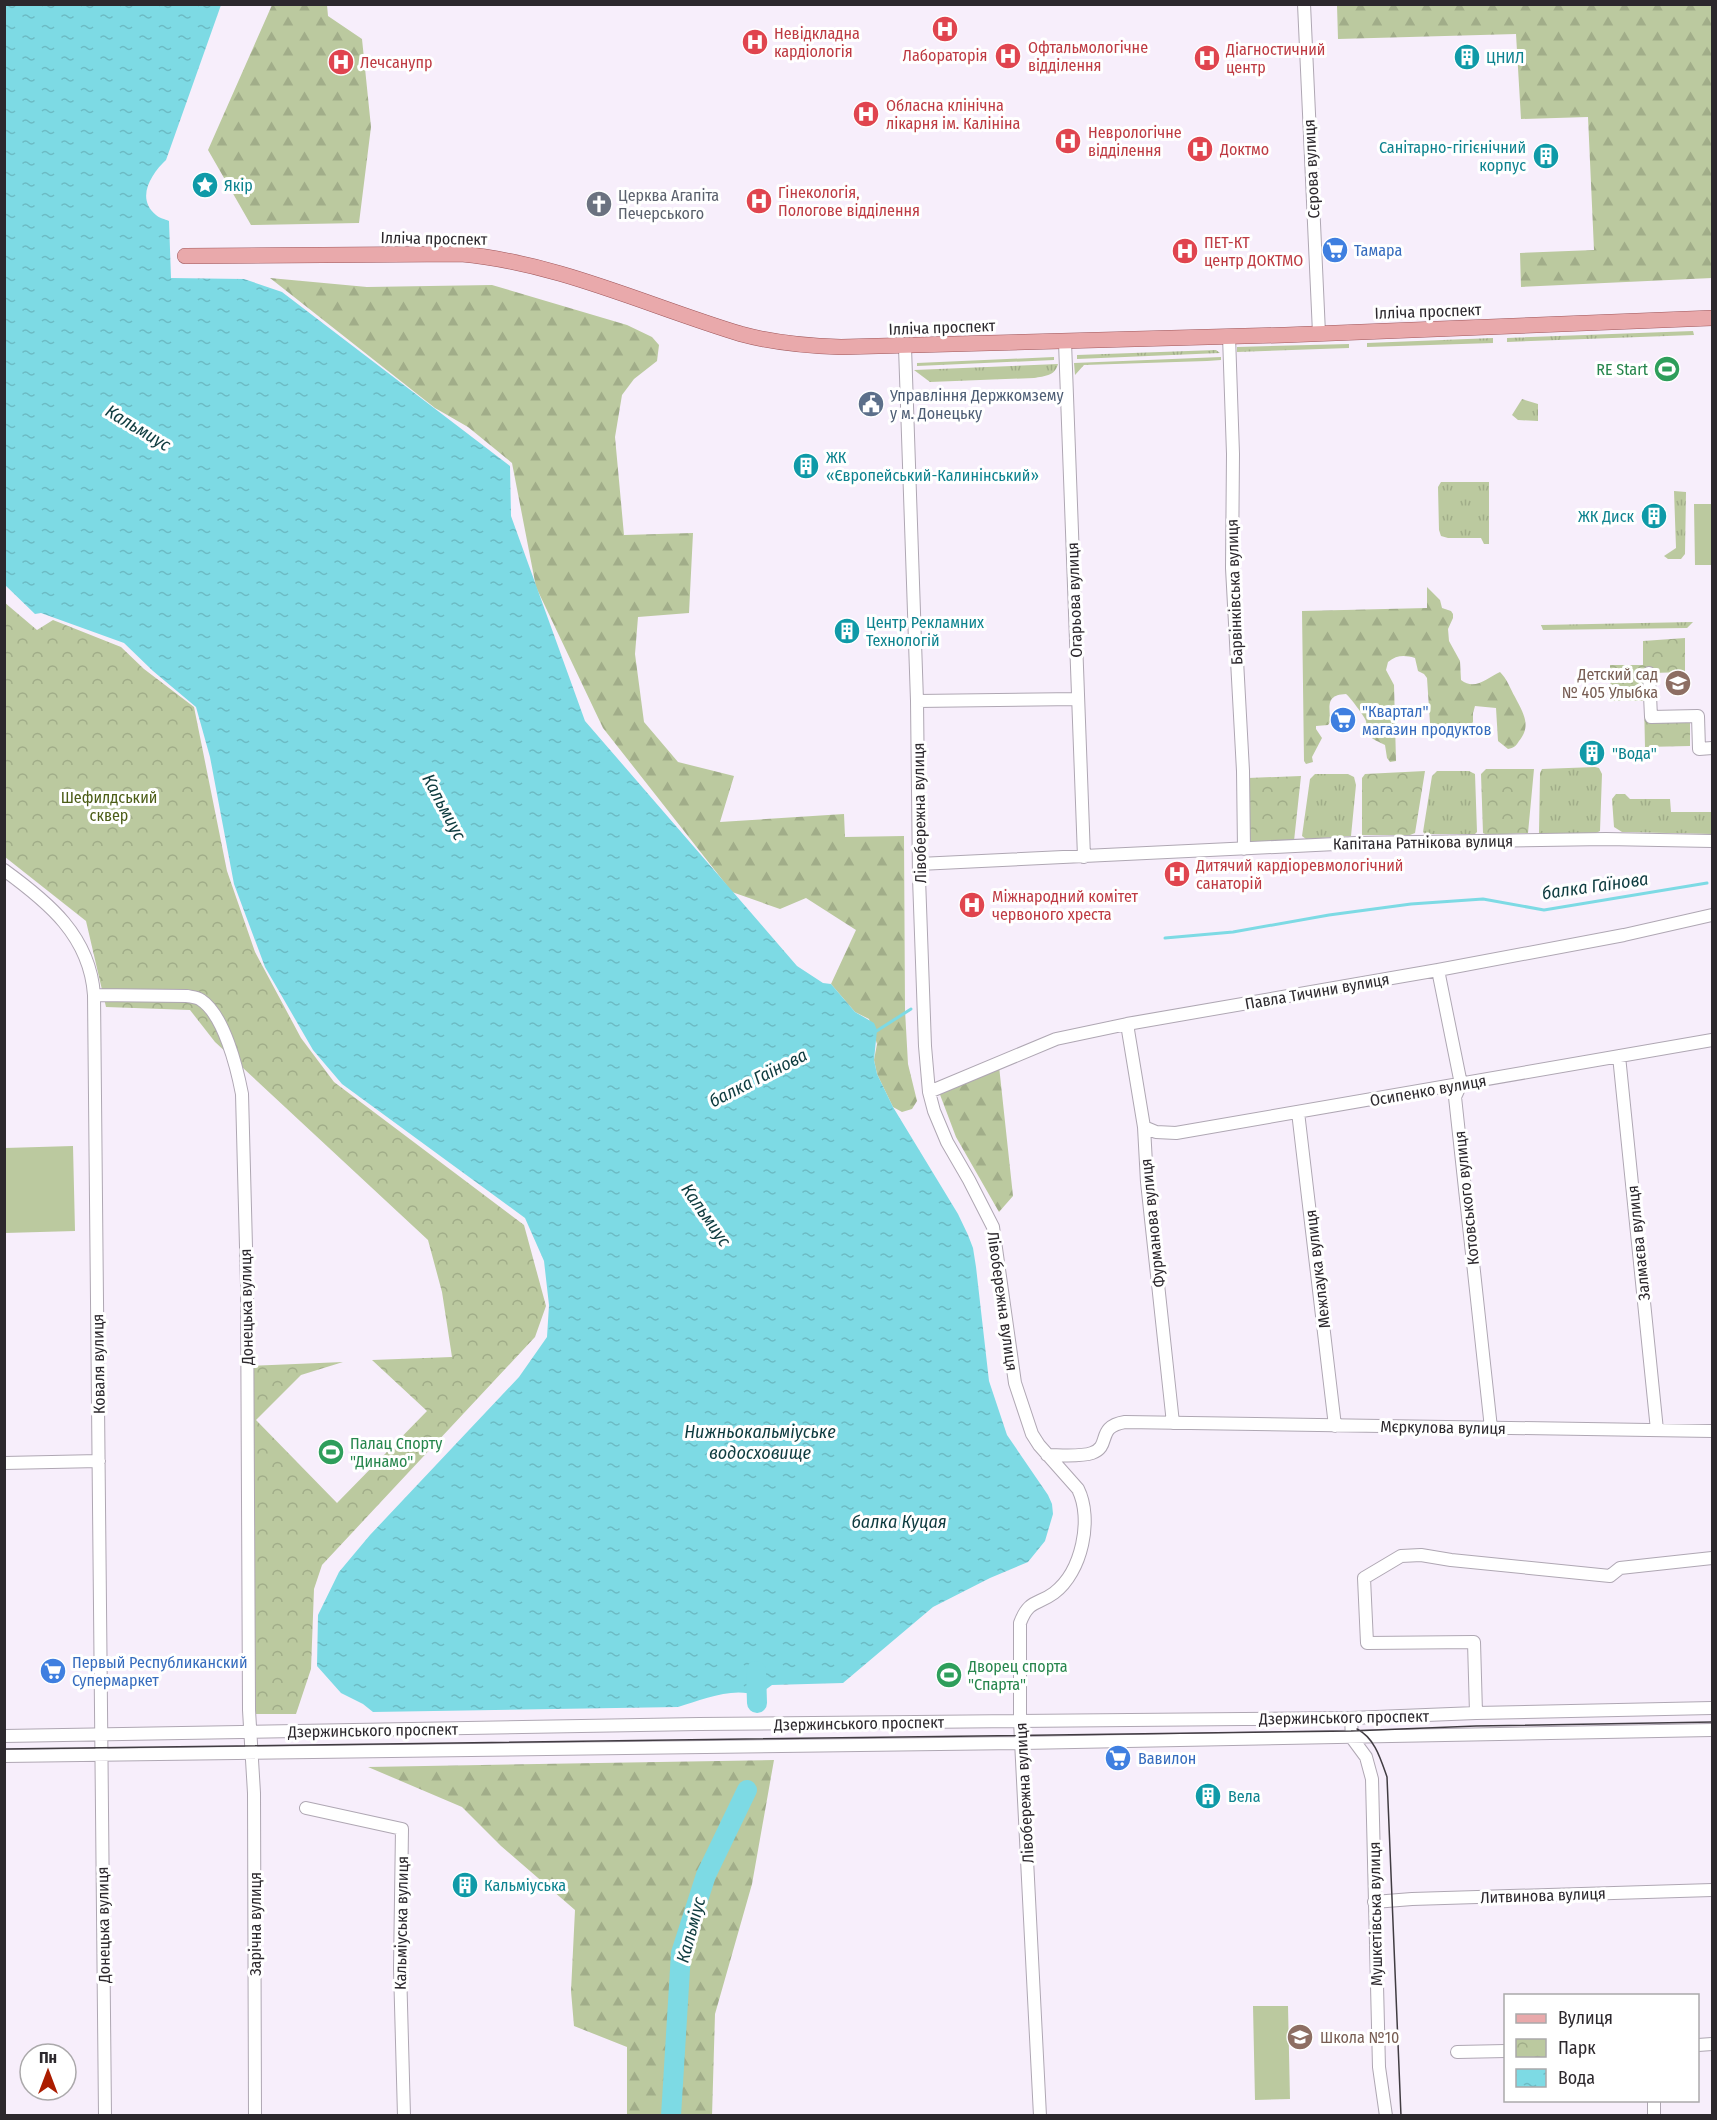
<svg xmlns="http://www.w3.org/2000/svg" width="1717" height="2120" font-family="'Fira Sans Condensed',sans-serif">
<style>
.grass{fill:url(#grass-tufts)}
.forest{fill:url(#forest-firs)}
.park{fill:url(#park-crowns)}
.pitch{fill:#bbc99f}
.water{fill:url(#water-ripples)}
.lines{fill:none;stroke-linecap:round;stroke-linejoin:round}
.stream{stroke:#7ddae4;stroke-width:3}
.river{stroke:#7ddae4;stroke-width:20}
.minor-casing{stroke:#afa7b3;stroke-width:14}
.major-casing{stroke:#9e565a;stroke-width:16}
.minor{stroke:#fff;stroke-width:12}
.major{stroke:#e9a9ab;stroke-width:15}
.tram{stroke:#413c42;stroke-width:1.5}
.labels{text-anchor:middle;stroke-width:6;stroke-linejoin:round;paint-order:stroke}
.health-label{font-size:16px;fill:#be3a42;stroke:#fff;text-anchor:start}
.culture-label{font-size:16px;fill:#0d838f;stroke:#fff;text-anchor:start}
.street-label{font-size:16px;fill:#2c282d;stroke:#fff}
.worship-label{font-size:16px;fill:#5b616d;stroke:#fff;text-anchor:start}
.shop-label{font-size:16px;fill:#366cbe;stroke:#fff;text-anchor:start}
.leisure-label{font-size:16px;fill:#27864d;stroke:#fff;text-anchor:start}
.service-label{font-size:16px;fill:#4e5e75;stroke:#fff;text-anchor:start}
.education-label{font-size:16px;fill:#785e54;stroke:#fff;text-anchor:end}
.park-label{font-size:16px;fill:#4c5d17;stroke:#fff}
.water-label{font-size:18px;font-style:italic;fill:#0e3b3f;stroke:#fff}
</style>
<defs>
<pattern id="grass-tufts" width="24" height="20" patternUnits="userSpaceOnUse" patternTransform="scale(1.5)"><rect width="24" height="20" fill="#bbc99f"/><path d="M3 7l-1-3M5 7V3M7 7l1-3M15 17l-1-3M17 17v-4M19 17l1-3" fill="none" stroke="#a1ad89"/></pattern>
<pattern id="forest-firs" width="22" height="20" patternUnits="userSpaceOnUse" patternTransform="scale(1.5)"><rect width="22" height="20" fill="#bbc99f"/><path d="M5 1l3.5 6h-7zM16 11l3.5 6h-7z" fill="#a1ad89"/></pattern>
<pattern id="park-crowns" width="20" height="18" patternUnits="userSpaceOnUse" patternTransform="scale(1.5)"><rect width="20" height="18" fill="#bbc99f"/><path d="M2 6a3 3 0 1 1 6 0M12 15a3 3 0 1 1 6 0" fill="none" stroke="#a1ad89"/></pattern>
<pattern id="water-ripples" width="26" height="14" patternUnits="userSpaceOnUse" patternTransform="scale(1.5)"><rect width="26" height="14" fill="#7ddae4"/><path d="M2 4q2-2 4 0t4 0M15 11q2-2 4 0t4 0" fill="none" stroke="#6cbbc4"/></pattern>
</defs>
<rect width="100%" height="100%" fill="#f7eefb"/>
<path class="grass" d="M1693 331 1694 335 1507 342V338Z
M1493 338V343L1367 347V343Z
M1349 344V348L1237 352V347Z
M1216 350 1220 353 1077 359V355Z
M1054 357V360L917 366V363Z
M1221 357V360L1207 361 1084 365 1075 375 1074 363Z
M1058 364C1055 376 1045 376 1034 378L930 382 914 370Z
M1522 399 1538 404V421L1518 420 1512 415Z
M1441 482H1489V544H1484L1481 538H1448L1441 536 1439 530 1438 487Z
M1674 491 1686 492 1685 554 1681 559H1668L1664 556 1676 548Z
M1693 622 1687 628 1543 630 1541 625Z
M1595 767 1599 768 1602 774 1600 831 1596 833H1539L1540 773 1542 769Z
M1437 771H1469L1475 774 1477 832 1475 834H1425L1423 832 1432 776Z
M1315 774H1348L1354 777 1356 785 1351 836 1306 839 1302 836 1310 779Z
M1616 794H1625L1630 799H1670L1671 812H1712V834L1622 832 1614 827 1612 799Z"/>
<path class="forest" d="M272 5H327L328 16 362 39 371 127 359 223 251 225 208 150Z
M1337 5H1712L1711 8 1712 278 1521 287 1520 253 1594 250 1588 117 1521 119 1516 34 1338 39Z
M270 278 367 287 492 285 627 325 652 337 659 345 657 361 634 379 622 395 615 437 624 535 693 533 689 613 638 617 635 654 644 722 678 762 734 776 720 822 844 814 845 837 904 836 905 1010 908 1064 917 1101 912 1109 902 1112 893 1107 877 1074 874 1060 877 1044 869 1019 855 1012 831 984 856 930 806 898 780 909 732 892 603 728 536 587 512 463 468 427 435 408Z
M1427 587 1440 600 1442 608 1451 611 1453 614V618L1448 629 1449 641 1460 661 1461 680C1475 691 1487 678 1500 672 1507 679 1510 688 1515 697 1523 713 1532 725 1519 741 1516 746 1514 748 1508 749L1498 741 1496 708 1475 706 1473 713V722L1467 729 1449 727 1435 730 1430 723 1427 678 1424 674 1418 671 1415 658C1404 655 1397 655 1388 662L1386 670 1394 685 1396 761 1390 762 1387 758 1385 745C1380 742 1372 740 1369 735 1365 731 1367 726 1366 721 1365 717 1350 697 1346 694 1325 695 1330 706 1330 722L1328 725 1316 726V729L1322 738 1312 757 1313 762 1306 764 1304 761 1302 611 1427 608Z
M999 1066 1013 1196 999 1212 956 1137 939 1092Z
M774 1760 752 1884 715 2014 712 2116 627 2115V2047L574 2026 571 1991 575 1910 501 1846 462 1807 368 1767Z"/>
<path class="park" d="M4 602 37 630 53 620 121 647 144 669 194 707 227 871 255 952 301 1038 334 1082 524 1225 546 1306 535 1337 322 1565 314 1589 311 1669 296 1714H255L251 1366 343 1362 301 1375 256 1420 337 1503 427 1411 372 1360 452 1357 442 1292 428 1240 215 1042 190 1010 106 1007 86 921 5 857Z
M1685 638V672L1652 673 1653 720H1690V746L1645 747 1644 701H1611L1610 665H1643V641Z
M1486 769H1534L1528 833 1487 835 1483 833 1481 774Z
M1425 771 1415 833 1410 835H1362V778L1365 774Z
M1301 776 1294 841H1250L1248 778Z"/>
<path class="pitch" d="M1694 504H1712V565H1695Z
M73 1146 75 1231 5 1233V1148Z
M1288 2006 1290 2099 1255 2100 1253 2006Z"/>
<path class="water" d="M4 5H221L166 160C152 173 135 198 156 215 159 218 165 219 169 221L171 278 244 279 282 292 510 466 511 516 585 721 797 966 823 983 831 984 855 1012 874 1023 877 1030 874 1060 877 1074 893 1107 958 1214 968 1235 973 1248 976 1267 989 1381 1007 1435 1048 1495 1052 1504 1053 1514 1045 1541 1028 1562 990 1578 933 1607 843 1683 772 1685 757 1696C734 1686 702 1700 678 1707L373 1712 363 1704 341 1693 317 1666 318 1615 339 1572 370 1535 519 1377 547 1337 549 1305 544 1261 525 1218 342 1084 313 1050 265 967 234 884 210 757 196 707 153 671 124 643 41 613 35 614 5 585Z"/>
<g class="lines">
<path class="stream" d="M1165 938 1233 932 1329 915 1411 904 1483 899 1544 910 1707 883
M875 1032 911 1009"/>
<path class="river" d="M756 1671 757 1703
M671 2116 681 1953 706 1875 747 1790"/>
<defs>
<path id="minor" d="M1304 4 1319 333
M1229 336 1233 454 1232 568 1243 771 1244 849
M1065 342 1084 857
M905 347 917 701 919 878 925 1046 929 1092 934 1111 947 1142 969 1180 993 1227 1015 1383 1032 1434 1039 1445 1078 1489C1093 1519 1082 1572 1054 1593 1038 1605 1029 1599 1020 1623V1721L1040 2116
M1649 673 1651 717 1698 716 1699 749 1712 748
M917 701 1078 699
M919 864 1356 843 1606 839 1712 841
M4 870C48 902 90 936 94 995L105 2116
M1438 970 1461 1084 1455 1097 1491 1428
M94 995 187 996C192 997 197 997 201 1000 224 1015 237 1068 242 1094L247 1285 249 1710 254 1793 255 2116
M1127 1024 1144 1127 1147 1182 1173 1423
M1619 1056 1657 1430
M929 1092 1056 1039 1127 1024 1438 970 1624 935 1712 915
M1298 1112 1335 1426
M1144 1127 1156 1132 1176 1133 1712 1040
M1047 1455C1059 1455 1081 1457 1092 1453 1112 1446 1095 1427 1125 1422L1712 1431
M4 1463 99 1461
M1476 1713 1474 1642 1367 1643 1364 1578 1401 1556 1421 1555 1451 1560 1610 1576 1620 1568 1712 1558
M1351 1718 1352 1738 1366 1757 1372 1779 1379 2067 1386 2116
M4 1736 699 1724 1351 1718 1476 1713 1712 1708
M4 1756 1022 1743 1712 1730
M306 1808 402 1829 400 1968 404 2116
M1374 1902 1412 1899 1712 1890
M1698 2045 1712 2044
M1457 2052 1506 2051
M1654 2100V2116"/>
<path id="major" d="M185 256 461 254C559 263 648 306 741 334 774 343 807 346 841 347L1285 335 1712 318"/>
</defs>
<use href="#minor" class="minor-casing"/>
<use href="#major" class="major-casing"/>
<use href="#minor" class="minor"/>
<use href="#major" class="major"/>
<path class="tram" d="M1357 1729C1375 1738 1381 1760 1387 1777L1401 2116
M4 1749 1351 1731 1476 1726 1712 1722"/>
</g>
<defs>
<symbol id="hospital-disc" viewBox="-11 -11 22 22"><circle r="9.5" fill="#e0444e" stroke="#fff"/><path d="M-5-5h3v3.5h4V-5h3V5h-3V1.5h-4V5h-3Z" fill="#fff"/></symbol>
<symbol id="building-disc" viewBox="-11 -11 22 22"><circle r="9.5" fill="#0f9aa8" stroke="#fff"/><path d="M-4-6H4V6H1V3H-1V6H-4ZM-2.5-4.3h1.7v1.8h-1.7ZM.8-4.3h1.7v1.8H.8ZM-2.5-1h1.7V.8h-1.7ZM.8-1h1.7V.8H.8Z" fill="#fff"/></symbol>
<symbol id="sight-disc" viewBox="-11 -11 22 22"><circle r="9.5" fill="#0f9aa8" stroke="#fff"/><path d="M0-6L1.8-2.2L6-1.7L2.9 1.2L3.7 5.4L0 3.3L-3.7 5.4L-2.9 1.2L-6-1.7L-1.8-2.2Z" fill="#fff"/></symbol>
<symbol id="church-disc" viewBox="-11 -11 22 22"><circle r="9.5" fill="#6b7280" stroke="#fff"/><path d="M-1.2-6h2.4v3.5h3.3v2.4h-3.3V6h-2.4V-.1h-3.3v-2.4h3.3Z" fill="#fff"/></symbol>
<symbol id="supermarket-disc" viewBox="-11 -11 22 22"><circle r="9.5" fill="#3f7fe0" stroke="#fff"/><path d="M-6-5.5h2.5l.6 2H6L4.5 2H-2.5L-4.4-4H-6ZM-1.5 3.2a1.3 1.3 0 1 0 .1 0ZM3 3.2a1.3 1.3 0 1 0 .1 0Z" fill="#fff"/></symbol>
<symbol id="stadium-disc" viewBox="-11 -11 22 22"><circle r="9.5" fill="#2e9e5b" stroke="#fff"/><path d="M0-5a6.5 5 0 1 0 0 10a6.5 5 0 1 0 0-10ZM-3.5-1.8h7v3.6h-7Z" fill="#fff"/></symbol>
<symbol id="civic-disc" viewBox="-11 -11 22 22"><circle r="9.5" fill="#5c6f8a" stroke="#fff"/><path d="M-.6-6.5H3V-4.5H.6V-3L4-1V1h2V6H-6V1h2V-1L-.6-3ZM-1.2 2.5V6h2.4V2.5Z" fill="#fff"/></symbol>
<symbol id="school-disc" viewBox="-11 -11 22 22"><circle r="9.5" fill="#8d6e63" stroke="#fff"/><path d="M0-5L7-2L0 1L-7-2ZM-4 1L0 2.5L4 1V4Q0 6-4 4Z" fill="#fff"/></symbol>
</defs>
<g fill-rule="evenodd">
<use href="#hospital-disc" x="930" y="14" width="30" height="30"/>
<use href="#hospital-disc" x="740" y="27" width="30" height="30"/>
<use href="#hospital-disc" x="993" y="41" width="30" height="30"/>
<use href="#building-disc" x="1452" y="42" width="30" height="30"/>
<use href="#hospital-disc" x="1192" y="43" width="30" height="30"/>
<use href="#hospital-disc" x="326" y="47" width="30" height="30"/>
<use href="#hospital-disc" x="851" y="99" width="30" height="30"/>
<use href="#hospital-disc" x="1053" y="126" width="30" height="30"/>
<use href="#hospital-disc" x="1185" y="134" width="30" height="30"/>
<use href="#building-disc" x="1531" y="141" width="30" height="30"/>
<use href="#sight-disc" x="190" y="170" width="30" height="30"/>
<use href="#hospital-disc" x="744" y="186" width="30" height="30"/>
<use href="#church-disc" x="584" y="189" width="30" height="30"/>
<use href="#supermarket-disc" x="1320" y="235" width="30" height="30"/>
<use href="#hospital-disc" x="1170" y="236" width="30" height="30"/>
<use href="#stadium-disc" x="1652" y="354" width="30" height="30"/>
<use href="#civic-disc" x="856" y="389" width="30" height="30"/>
<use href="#building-disc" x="791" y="451" width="30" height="30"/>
<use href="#building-disc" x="1639" y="501" width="30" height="30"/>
<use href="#building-disc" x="832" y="616" width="30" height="30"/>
<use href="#school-disc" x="1663" y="668" width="30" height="30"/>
<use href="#supermarket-disc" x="1328" y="705" width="30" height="30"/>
<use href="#building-disc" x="1577" y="738" width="30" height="30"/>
<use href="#hospital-disc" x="1162" y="859" width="30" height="30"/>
<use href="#hospital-disc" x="957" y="890" width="30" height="30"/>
<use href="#stadium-disc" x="316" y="1437" width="30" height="30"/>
<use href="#supermarket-disc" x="38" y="1656" width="30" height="30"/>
<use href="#stadium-disc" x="934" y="1660" width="30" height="30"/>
<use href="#supermarket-disc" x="1103" y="1743" width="30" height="30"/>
<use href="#building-disc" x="1193" y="1781" width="30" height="30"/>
<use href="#building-disc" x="450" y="1870" width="30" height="30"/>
<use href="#school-disc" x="1285" y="2022" width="30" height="30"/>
</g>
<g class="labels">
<g class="health-label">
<text x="774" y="39">Невідкладна<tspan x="774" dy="18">кардіологія</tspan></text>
<text x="1028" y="53">Офтальмологічне<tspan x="1028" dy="18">відділення</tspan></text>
<text x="1226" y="55">Діагностичний<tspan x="1226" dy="18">центр</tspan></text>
<text x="945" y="61" text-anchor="middle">Лабораторія</text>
<text x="360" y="68">Лечсанупр</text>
<text x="886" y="111">Обласна клінічна<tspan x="886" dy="18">лікарня ім. Калініна</tspan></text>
<text x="1088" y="138">Неврологічне<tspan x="1088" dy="18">відділення</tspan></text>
<text x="1220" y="155">Доктмо</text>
<text x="778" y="198">Гінекологія,<tspan x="778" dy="18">Пологове відділення</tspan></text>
<text x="1204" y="248">ПЕТ-КТ<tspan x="1204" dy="18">центр ДОКТМО</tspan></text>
<text x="1196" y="871">Дитячий кардіоревмологічний<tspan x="1196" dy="18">санаторій</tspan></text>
<text x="992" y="902">Міжнародний комітет<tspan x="992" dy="18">червоного хреста</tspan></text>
</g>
<g class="culture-label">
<text x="1486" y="63">ЦНИЛ</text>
<text x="1526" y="153" text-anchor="end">Санітарно-гігієнічний<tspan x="1526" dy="18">корпус</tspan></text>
<text x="224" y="191">Якір</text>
<text x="826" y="463">ЖК<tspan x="826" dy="18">«Європейський-Калинінський»</tspan></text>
<text x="1634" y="522" text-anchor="end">ЖК Диск</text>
<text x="866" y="628">Центр Рекламних<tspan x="866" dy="18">Технологій</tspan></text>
<text x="1612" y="759">"Вода"</text>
<text x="1228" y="1802">Вела</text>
<text x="484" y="1891">Кальміуська</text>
</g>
<g class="street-label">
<text transform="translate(1311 169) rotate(-93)" y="6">Сєрова вулиця</text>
<text transform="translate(434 238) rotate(1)" y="6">Ілліча проспект</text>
<text transform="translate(1428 311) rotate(-2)" y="6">Ілліча проспект</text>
<text transform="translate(942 327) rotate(-2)" y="6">Ілліча проспект</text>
<text transform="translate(1234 592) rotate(-92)" y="6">Барвінківська вулиця</text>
<text transform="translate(1074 600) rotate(-92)" y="6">Огарьова вулиця</text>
<text transform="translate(919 813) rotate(-91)" y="6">Лівобережна вулиця</text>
<text transform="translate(1423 842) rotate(-1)" y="6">Капітана Ратнікова вулиця</text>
<text transform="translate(1317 991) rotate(-10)" y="6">Павла Тичини вулиця</text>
<text transform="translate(1428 1090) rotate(-10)" y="6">Осипенко вулиця</text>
<text transform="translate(1466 1198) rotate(-96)" y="6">Котовського вулиця</text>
<text transform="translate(1152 1223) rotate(-96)" y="6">Фурманова вулиця</text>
<text transform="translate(1638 1243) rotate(-96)" y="6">Залмаєва вулиця</text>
<text transform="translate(1317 1269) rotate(-97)" y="6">Межлаука вулиця</text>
<text transform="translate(1003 1301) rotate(82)" y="6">Лівобережна вулиця</text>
<text transform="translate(246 1307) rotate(-91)" y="6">Донецька вулиця</text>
<text transform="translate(98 1364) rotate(-91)" y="6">Коваля вулиця</text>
<text transform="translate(1443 1427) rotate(1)" y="6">Мєркулова вулиця</text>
<text transform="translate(1344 1717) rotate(-1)" y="6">Дзержинського проспект</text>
<text transform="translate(859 1723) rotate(-1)" y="6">Дзержинського проспект</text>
<text transform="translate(373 1730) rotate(-1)" y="6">Дзержинського проспект</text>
<text transform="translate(1024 1793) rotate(-93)" y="6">Лівобережна вулиця</text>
<text transform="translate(1543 1895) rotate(-2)" y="6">Литвинова вулиця</text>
<text transform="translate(1375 1914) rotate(-91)" y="6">Мушкетівська вулиця</text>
<text transform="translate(401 1923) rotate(-89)" y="6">Кальміуська вулиця</text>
<text transform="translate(255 1924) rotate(-90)" y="6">Зарічна вулиця</text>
<text transform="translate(103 1925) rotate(-91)" y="6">Донецька вулиця</text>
</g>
<g class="worship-label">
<text x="618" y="201">Церква Агапіта<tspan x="618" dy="18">Печерського</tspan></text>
</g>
<g class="shop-label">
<text x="1354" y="256">Тамара</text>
<text x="1362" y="717">"Квартал"<tspan x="1362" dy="18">магазин продуктов</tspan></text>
<text x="72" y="1668">Первый Республиканский<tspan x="72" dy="18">Супермаркет</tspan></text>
<text x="1138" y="1764">Вавилон</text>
</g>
<g class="leisure-label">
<text x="1648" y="375" text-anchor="end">RE Start</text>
<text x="350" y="1449">Палац Спорту<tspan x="350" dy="18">"Динамо"</tspan></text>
<text x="968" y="1672">Дворец спорта<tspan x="968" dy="18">"Спарта"</tspan></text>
</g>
<g class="service-label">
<text x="890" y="401">Управління Держкомзему<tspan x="890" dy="18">у м. Донецьку</tspan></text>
</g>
<g class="education-label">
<text x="1658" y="680">Детский сад<tspan x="1658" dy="18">№ 405 Улыбка</tspan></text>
<text x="1320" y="2043" text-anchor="start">Школа №10</text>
</g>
<g class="park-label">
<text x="109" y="803">Шефилдський<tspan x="109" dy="18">сквер</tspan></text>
</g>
<g class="water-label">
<text transform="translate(138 428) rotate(31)" y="6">Кальмиус</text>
<text transform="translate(444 807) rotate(62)" y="6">Кальмиус</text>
<text transform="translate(1595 886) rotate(-8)" y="6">балка Гаїнова</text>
<text transform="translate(758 1078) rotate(-27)" y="6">балка Гаїнова</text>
<text transform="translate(706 1215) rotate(55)" y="6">Кальмиус</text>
<text x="760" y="1438">Нижньокальміуське<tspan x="760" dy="21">водосховище</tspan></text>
<text x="899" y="1528">балка Куцая</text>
<text transform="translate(691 1930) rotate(-75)" y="6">Кальміус</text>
</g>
</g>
<rect width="1717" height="2120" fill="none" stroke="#2c282d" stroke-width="12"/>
<rect x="1504" y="1994" width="195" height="108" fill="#ffffff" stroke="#aba9ab" stroke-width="1.5"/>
<rect x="1516" y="2014" width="30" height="9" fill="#e9a9ab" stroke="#aba9ab" stroke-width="1.5"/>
<text x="1558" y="2024" font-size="18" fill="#2c282d">Вулиця</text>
<rect x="1516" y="2039" width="30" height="18" fill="url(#park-crowns)" stroke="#aba9ab" stroke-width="1.5"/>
<text x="1558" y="2054" font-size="18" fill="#2c282d">Парк</text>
<rect x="1516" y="2069" width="30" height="18" fill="url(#water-ripples)" stroke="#aba9ab" stroke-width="1.5"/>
<text x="1558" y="2084" font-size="18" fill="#2c282d">Вода</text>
<g transform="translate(48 2072)"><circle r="28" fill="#ffffff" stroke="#aba9ab" stroke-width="1.5"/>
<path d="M0-4.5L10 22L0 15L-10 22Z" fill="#ab1c00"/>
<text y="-9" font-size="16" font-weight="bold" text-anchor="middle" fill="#2c282d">Пн</text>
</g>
</svg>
